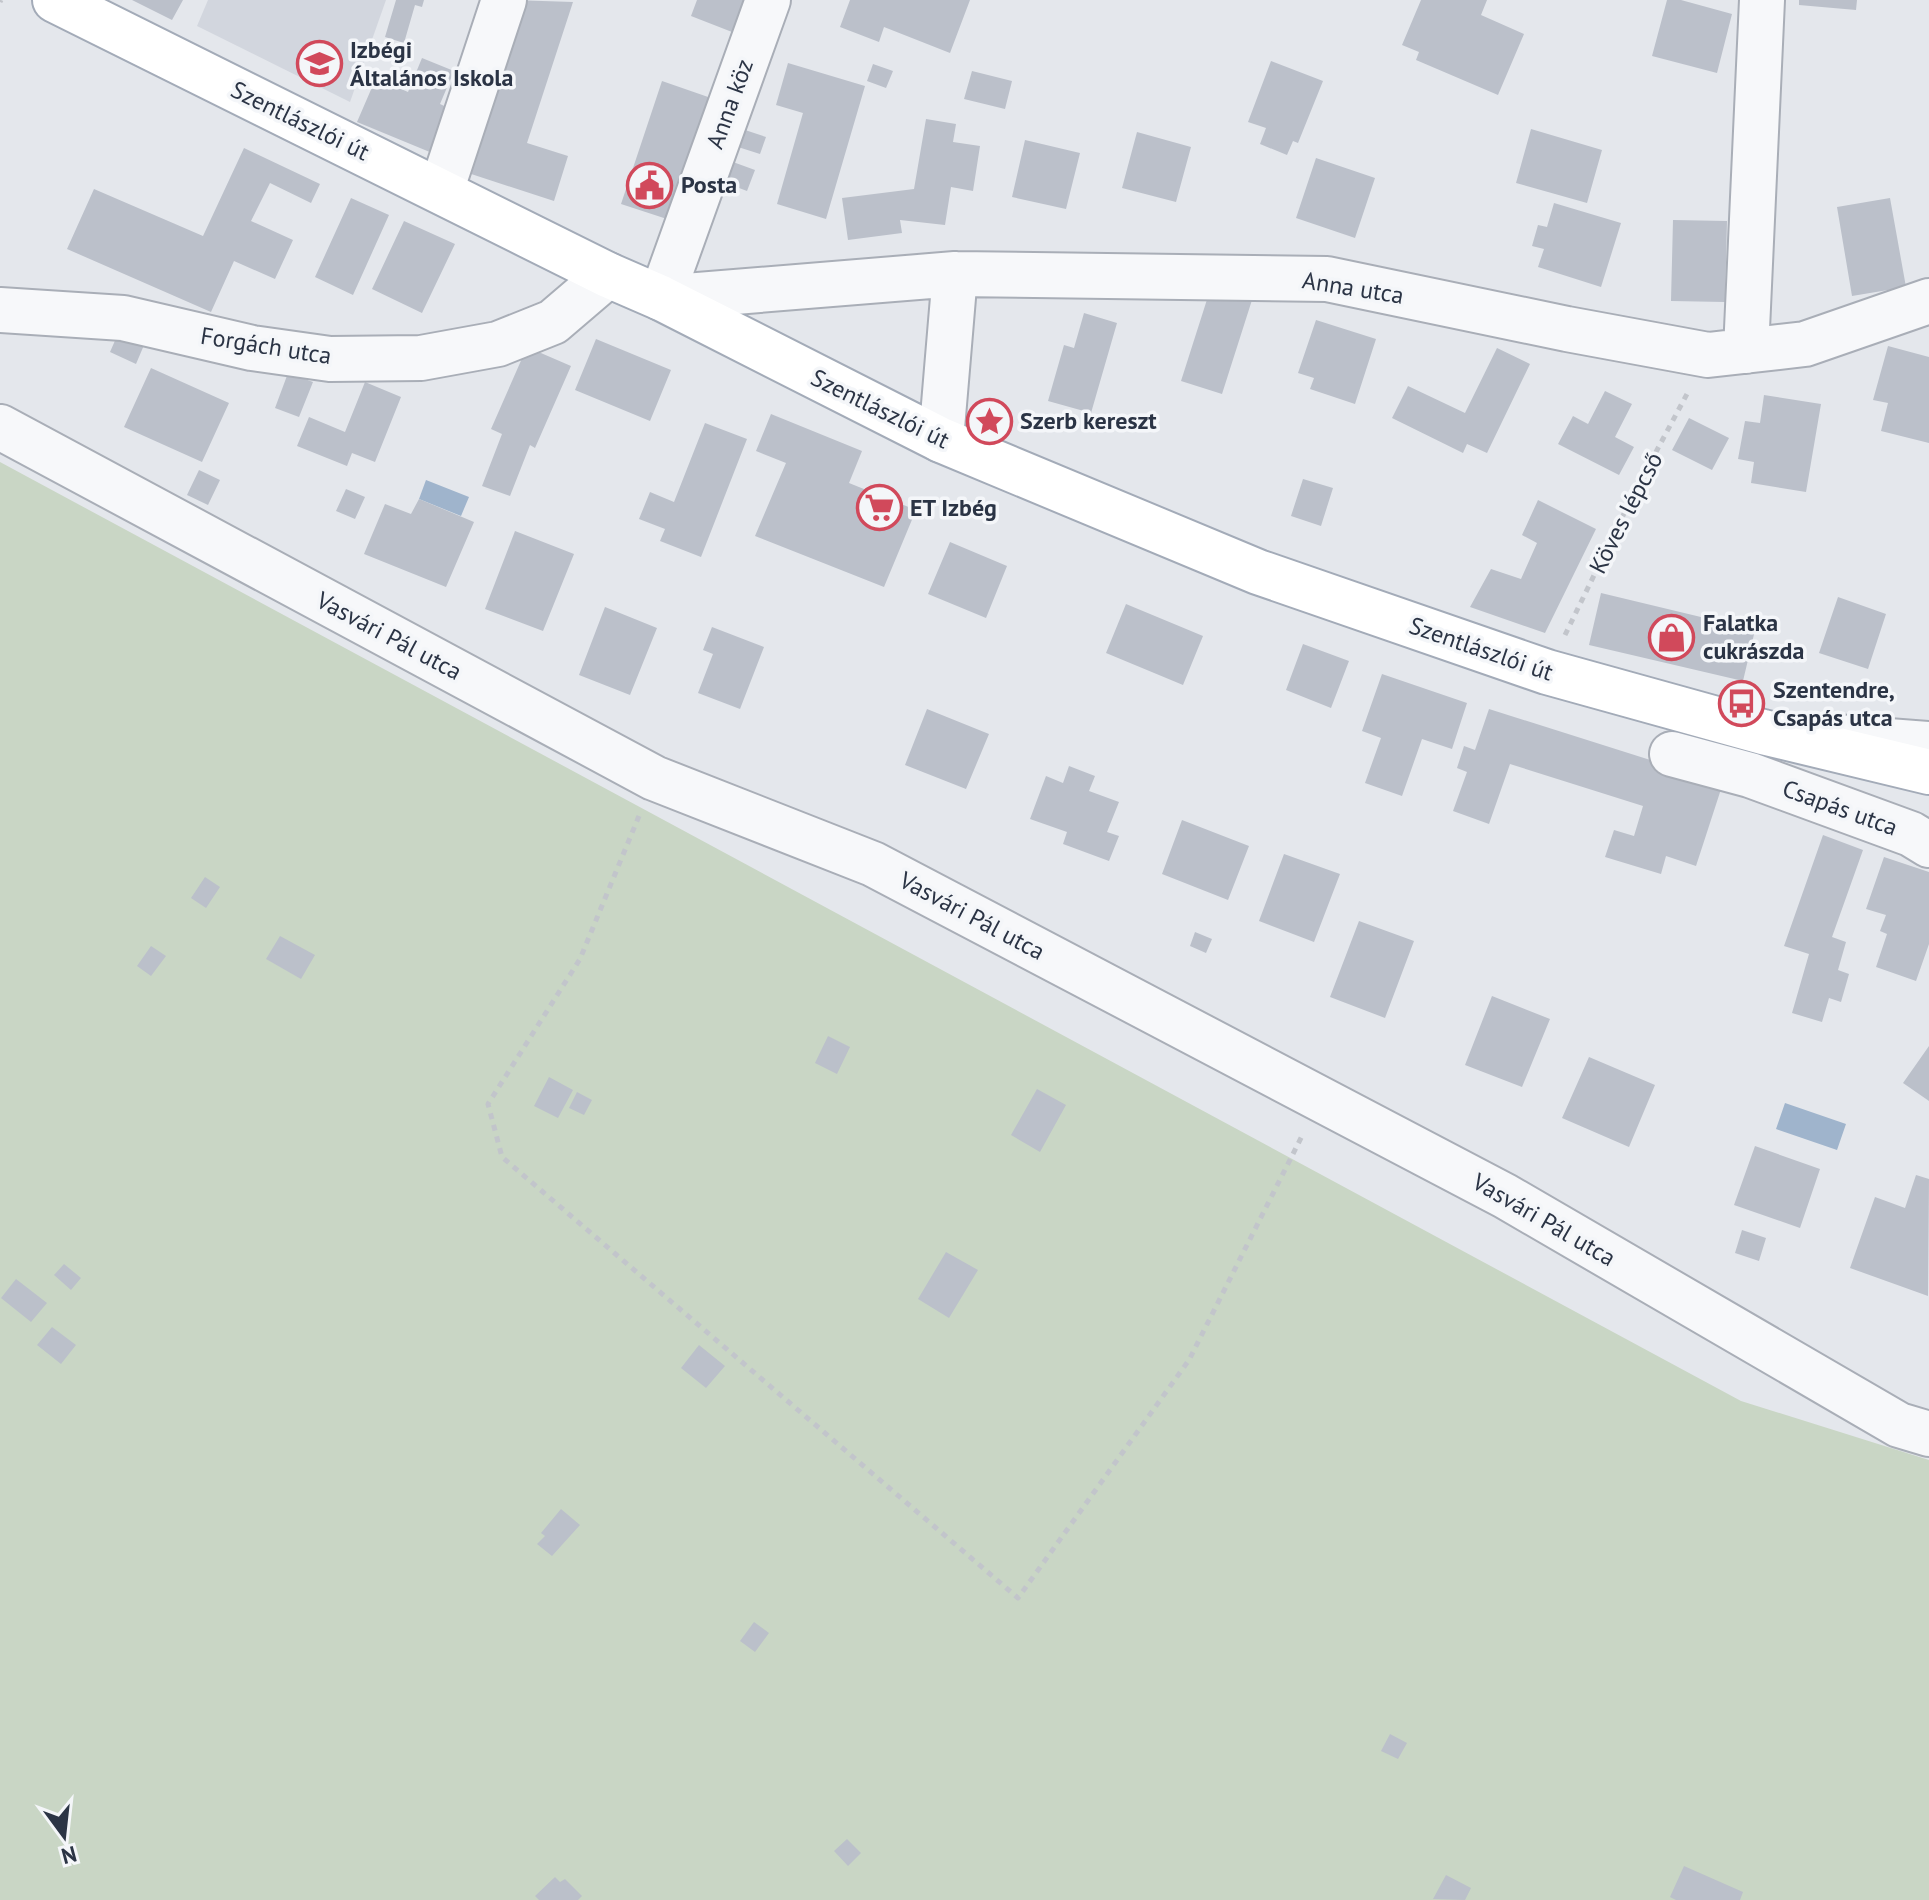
<svg xmlns="http://www.w3.org/2000/svg" width="1929" height="1900" font-family="'PT Sans',sans-serif">
<style>
.built{fill:#d2d6de}
.green{fill:#c9d6c5}
.water{fill:#9fb4cc}
.building{fill:#bbc0ca}
.lines{fill:none;stroke-linecap:round;stroke-linejoin:round}
.minor-casing{stroke:#a9aeb7;stroke-width:48}
.major-casing{stroke:#a3abb8;stroke-width:48}
.path{stroke:#c2c5cb;stroke-width:5;stroke-dasharray:6 6;stroke-linecap:butt}
.minor{stroke:#f7f8fa;stroke-width:44}
.major{stroke:#fff;stroke-width:44}
.labels{text-anchor:middle;stroke-width:7;stroke-linejoin:round;paint-order:stroke}
.poi-label{font-size:24px;font-weight:bold;fill:#2b3445;stroke:#f4f6f9;text-anchor:start}
.street-label{font-size:24px;fill:#2b3445;stroke:#f4f6f9}
</style>
<rect width="100%" height="100%" fill="#e4e7ec"/>
<path class="built" d="M208 0H386L350 102 197 26Z"/>
<path class="green" d="M0 462 1741 1401 1929 1460V1900H0Z"/>
<path class="water" d="M426 480 469 497 461 516 419 499Z
M1785 1103 1846 1124 1837 1150 1776 1129Z"/>
<path class="building" d="M132 0H183L172 20Z
M396 0H424L422 7 415 5 404 43 385 37Z
M512 0 573 2 527 143 568 156 554 201 456 169Z
M697 0H744L732 32 691 16Z
M850 0H970L950 53 884 27 879 42 840 27Z
M1421 0H1487L1481 15 1524 34 1498 95 1416 60 1419 52 1402 45Z
M1667 0H1681L1732 14 1717 73 1652 56Z
M1799 0H1857L1856 10 1799 5Z
M422 58 454 71 440 104 455 111 437 155 357 122 376 78 408 92Z
M1271 61 1323 81 1298 143 1293 141 1287 155 1260 144 1266 128 1248 122Z
M788 63 865 86 826 219 777 204 803 113 776 105Z
M873 64 893 71 886 88 867 81Z
M972 71 1012 81 1005 109 964 99Z
M662 81 711 98 670 220 621 204Z
M926 119 956 124 953 142 980 146 973 191 951 187 945 225 900 220 902 233 848 240 842 198 914 189Z
M1531 129 1602 150 1587 203 1516 183Z
M745 130 766 137 760 154 738 147Z
M1137 132 1191 147 1176 202 1122 188Z
M1025 140 1080 153 1066 209 1012 197Z
M244 148 320 184 311 203 270 183 251 221 293 240 275 279 234 261 211 312 67 249 94 189 203 236Z
M1316 158 1375 178 1355 238 1296 218Z
M733 162 755 170 747 191 726 183Z
M351 198 389 215 353 295 315 277Z
M1890 198 1906 287 1852 296 1837 207Z
M1554 203 1621 223 1601 287 1538 267 1544 249 1532 246 1538 225 1547 227Z
M1673 220 1727 221 1725 302 1671 301Z
M404 221 455 244 422 313 372 289Z
M1211 287 1252 300 1222 394 1181 381Z
M1084 313 1117 323 1091 413 1048 401 1064 345 1074 348Z
M1316 320 1376 339 1355 404 1310 389 1314 378 1298 373Z
M121 327 147 338 136 364 110 352Z
M596 339 671 370 650 421 575 390Z
M1888 346 1929 357V443L1881 431 1888 403 1873 400Z
M527 347 571 366 535 448 530 445 510 496 482 486 502 434 491 429Z
M1497 348 1530 364 1487 453 1467 444 1463 453 1392 418 1408 386 1465 413Z
M151 368 229 403 202 462 124 427Z
M288 373 313 382 299 417 275 408Z
M365 382 401 397 375 462 352 453 347 466 297 446 309 417 345 432Z
M1605 391 1632 404 1615 437 1634 447 1619 475 1558 444 1573 416 1588 424Z
M1764 395 1821 404 1806 492 1751 483 1754 462 1738 459 1745 421 1760 423Z
M771 414 862 451 849 483 916 510 884 587 755 536 786 463 756 451Z
M1689 418 1729 438 1712 470 1672 450Z
M705 423 747 439 701 557 660 541 665 529 639 519 650 492 674 502Z
M199 470 220 480 208 505 187 495Z
M1303 479 1333 488 1321 526 1291 516Z
M346 489 365 497 355 519 336 511Z
M419 499 474 522 446 587 364 554 385 504 411 514Z
M1538 500 1596 529 1545 633 1470 607 1491 569 1521 579 1537 543 1522 535Z
M515 531 574 554 543 631 485 609Z
M950 542 1007 566 986 618 928 594Z
M1601 593 1755 630 1743 681 1589 645Z
M1838 597 1886 614 1868 669 1819 653Z
M1126 604 1203 636 1183 685 1106 653Z
M605 607 657 628 630 695 579 675Z
M712 627 764 647 740 709 698 693 713 654 703 650Z
M1303 644 1349 661 1331 708 1286 690Z
M1382 674 1467 703 1452 749 1422 739 1402 796 1365 783 1381 738 1362 731Z
M927 709 989 734 966 789 905 765Z
M1489 709 1723 783 1696 866 1666 856 1661 874 1605 857 1614 830 1634 836 1643 806 1510 764 1489 824 1453 811 1467 772 1457 768 1464 746 1475 750Z
M1069 766 1095 776 1089 791 1119 802 1107 832 1119 836 1109 861 1063 844 1067 832 1030 819 1046 776 1063 783Z
M1182 820 1249 846 1228 900 1162 874Z
M1823 835 1863 850 1832 937 1846 942 1838 970 1849 974 1841 1002 1829 998 1822 1022 1792 1013 1809 954 1784 946Z
M1284 854 1340 874 1314 942 1259 921Z
M1884 857 1929 872V944L1916 981 1876 967 1887 934 1880 931 1886 915 1866 909Z
M205 877 220 887 206 908 191 898Z
M1359 921 1414 941 1385 1018 1330 997Z
M1195 932 1212 939 1206 953 1190 946Z
M280 936 315 955 301 979 266 959Z
M151 946 166 956 151 976 137 966Z
M1492 996 1550 1019 1522 1087 1465 1065Z
M828 1036 850 1047 837 1074 815 1063Z
M1929 1046V1101L1903 1083Z
M1589 1057 1655 1085 1629 1147 1562 1118Z
M549 1077 573 1090 558 1118 534 1106Z
M1037 1089 1066 1105 1040 1152 1011 1135Z
M577 1092 592 1100 584 1115 569 1108Z
M1755 1146 1820 1169 1800 1228 1734 1205Z
M1916 1175 1929 1179 1928 1296 1850 1268 1875 1197 1905 1208Z
M1742 1230 1766 1238 1759 1261 1735 1253Z
M946 1252 978 1270 949 1318 918 1299Z
M64 1264 81 1278 71 1290 54 1275Z
M16 1279 47 1303 31 1322 1 1298Z
M52 1327 76 1345 61 1364 37 1345Z
M699 1345 725 1366 706 1388 681 1368Z
M561 1509 580 1525 552 1556 537 1544 545 1536 541 1533Z
M754 1622 769 1633 755 1652 740 1641Z
M1390 1734 1407 1743 1398 1759 1381 1751Z
M847 1839 861 1853 848 1866 834 1851Z
M1684 1866 1743 1892 1740 1900H1676L1670 1897Z
M1446 1875 1471 1888 1465 1900 1433 1899Z
M555 1877 560 1882 565 1879 582 1896 578 1900H539L535 1896Z"/>
<g class="lines">
<defs>
<path id="minor" d="M768 0 661 298 955 274 1327 279 1567 329 1708 355 1805 344 1929 301
M441 191 504 0
M0 310 123 318 252 348 330 359 421 358 498 344 553 322 608 275
M1746 351 1762 0
M0 427 654 778 873 864 1505 1196 1899 1425 1929 1434
M941 440 955 274
M1836 737 1929 744
M1672 754 1750 775 1911 834 1929 845"/>
<path id="major" d="M55 0 608 275 661 298 941 440 1258 572 1547 672 1763 732 1929 772"/>
</defs>
<use href="#minor" class="minor-casing"/>
<use href="#major" class="major-casing"/>
<path class="path" d="M0 2 1 0
M1565 635 1634 493 1687 394
M639 816 580 959 488 1104 502 1157 1018 1598 1189 1360 1303 1134"/>
<use href="#minor" class="minor"/>
<use href="#major" class="major"/>
</g>
<defs>
<symbol id="school-ring" viewBox="-11 -11 22 22"><circle r="9.5" fill="#f4f6f9" stroke="#d1495b" stroke-width="1.5"/><path d="M0-5L7-2L0 1L-7-2ZM-4 1L0 2.5L4 1V4Q0 6-4 4Z" fill="#d1495b"/></symbol>
<symbol id="civic-ring" viewBox="-11 -11 22 22"><circle r="9.5" fill="#f4f6f9" stroke="#d1495b" stroke-width="1.5"/><path d="M-.6-6.5H3V-4.5H.6V-3L4-1V1h2V6H-6V1h2V-1L-.6-3ZM-1.2 2.5V6h2.4V2.5Z" fill="#d1495b"/></symbol>
<symbol id="sight-ring" viewBox="-11 -11 22 22"><circle r="9.5" fill="#f4f6f9" stroke="#d1495b" stroke-width="1.5"/><path d="M0-6L1.8-2.2L6-1.7L2.9 1.2L3.7 5.4L0 3.3L-3.7 5.4L-2.9 1.2L-6-1.7L-1.8-2.2Z" fill="#d1495b"/></symbol>
<symbol id="supermarket-ring" viewBox="-11 -11 22 22"><circle r="9.5" fill="#f4f6f9" stroke="#d1495b" stroke-width="1.5"/><path d="M-6-5.5h2.5l.6 2H6L4.5 2H-2.5L-4.4-4H-6ZM-1.5 3.2a1.3 1.3 0 1 0 .1 0ZM3 3.2a1.3 1.3 0 1 0 .1 0Z" fill="#d1495b"/></symbol>
<symbol id="shop-ring" viewBox="-11 -11 22 22"><circle r="9.5" fill="#f4f6f9" stroke="#d1495b" stroke-width="1.5"/><path d="M-5-2.5h2.3a2.7 3.5 0 0 1 5.4 0H5L5.5 6h-11ZM-1.5-2.5h3a1.5 2.3 0 0 0-3 0Z" fill="#d1495b"/></symbol>
<symbol id="bus-ring" viewBox="-11 -11 22 22"><circle r="9.5" fill="#f4f6f9" stroke="#d1495b" stroke-width="1.5"/><path d="M-5-6H5V4H4V6H2V4H-2V6H-4V4H-5ZM-3.5-4V0h7V-4ZM-3.5 1.2v1.5H-2V1.2ZM2 1.2v1.5H3.5V1.2Z" fill="#d1495b"/></symbol>
</defs>
<g fill-rule="evenodd">
<use href="#school-ring" x="294" y="38" width="51" height="51"/>
<use href="#civic-ring" x="624" y="160" width="51" height="51"/>
<use href="#sight-ring" x="964" y="396" width="51" height="51"/>
<use href="#supermarket-ring" x="854" y="482" width="51" height="51"/>
<use href="#shop-ring" x="1646" y="612" width="51" height="51"/>
<use href="#bus-ring" x="1716" y="678" width="51" height="51"/>
</g>
<g class="labels">
<g class="poi-label">
<text x="350" y="58">Izbégi<tspan x="350" dy="28">Általános Iskola</tspan></text>
<text x="681" y="193">Posta</text>
<text x="1020" y="429">Szerb kereszt</text>
<text x="910" y="516">ET Izbég</text>
<text x="1703" y="631">Falatka<tspan x="1703" dy="28">cukrászda</tspan></text>
<text x="1773" y="698">Szentendre,<tspan x="1773" dy="28">Csapás utca</tspan></text>
</g>
<g class="street-label">
<text transform="translate(730 104) rotate(-70)" y="8">Anna köz</text>
<text transform="translate(300 121) rotate(26)" y="8">Szentlászlói út</text>
<text transform="translate(1353 288) rotate(9)" y="8">Anna utca</text>
<text transform="translate(266 346) rotate(9)" y="8">Forgách utca</text>
<text transform="translate(880 409) rotate(26)" y="8">Szentlászlói út</text>
<text transform="translate(1626 513) rotate(-63)" y="8">Köves lépcső</text>
<text transform="translate(389 636) rotate(28)" y="8">Vasvári Pál utca</text>
<text transform="translate(1481 649) rotate(19)" y="8">Szentlászlói út</text>
<text transform="translate(1840 808) rotate(20)" y="8">Csapás utca</text>
<text transform="translate(972 916) rotate(28)" y="8">Vasvári Pál utca</text>
<text transform="translate(1544 1220) rotate(30)" y="8">Vasvári Pál utca</text>
</g>
</g>
<g transform="translate(64 1836) rotate(165)" stroke="#f4f6f9" stroke-width="6" paint-order="stroke">
<path d="M0-6L14 30L0 20L-14 30Z" fill="#2b3445"/>
<text y="-12" font-size="22" font-weight="bold" text-anchor="middle" fill="#2b3445">N</text>
</g>
</svg>
